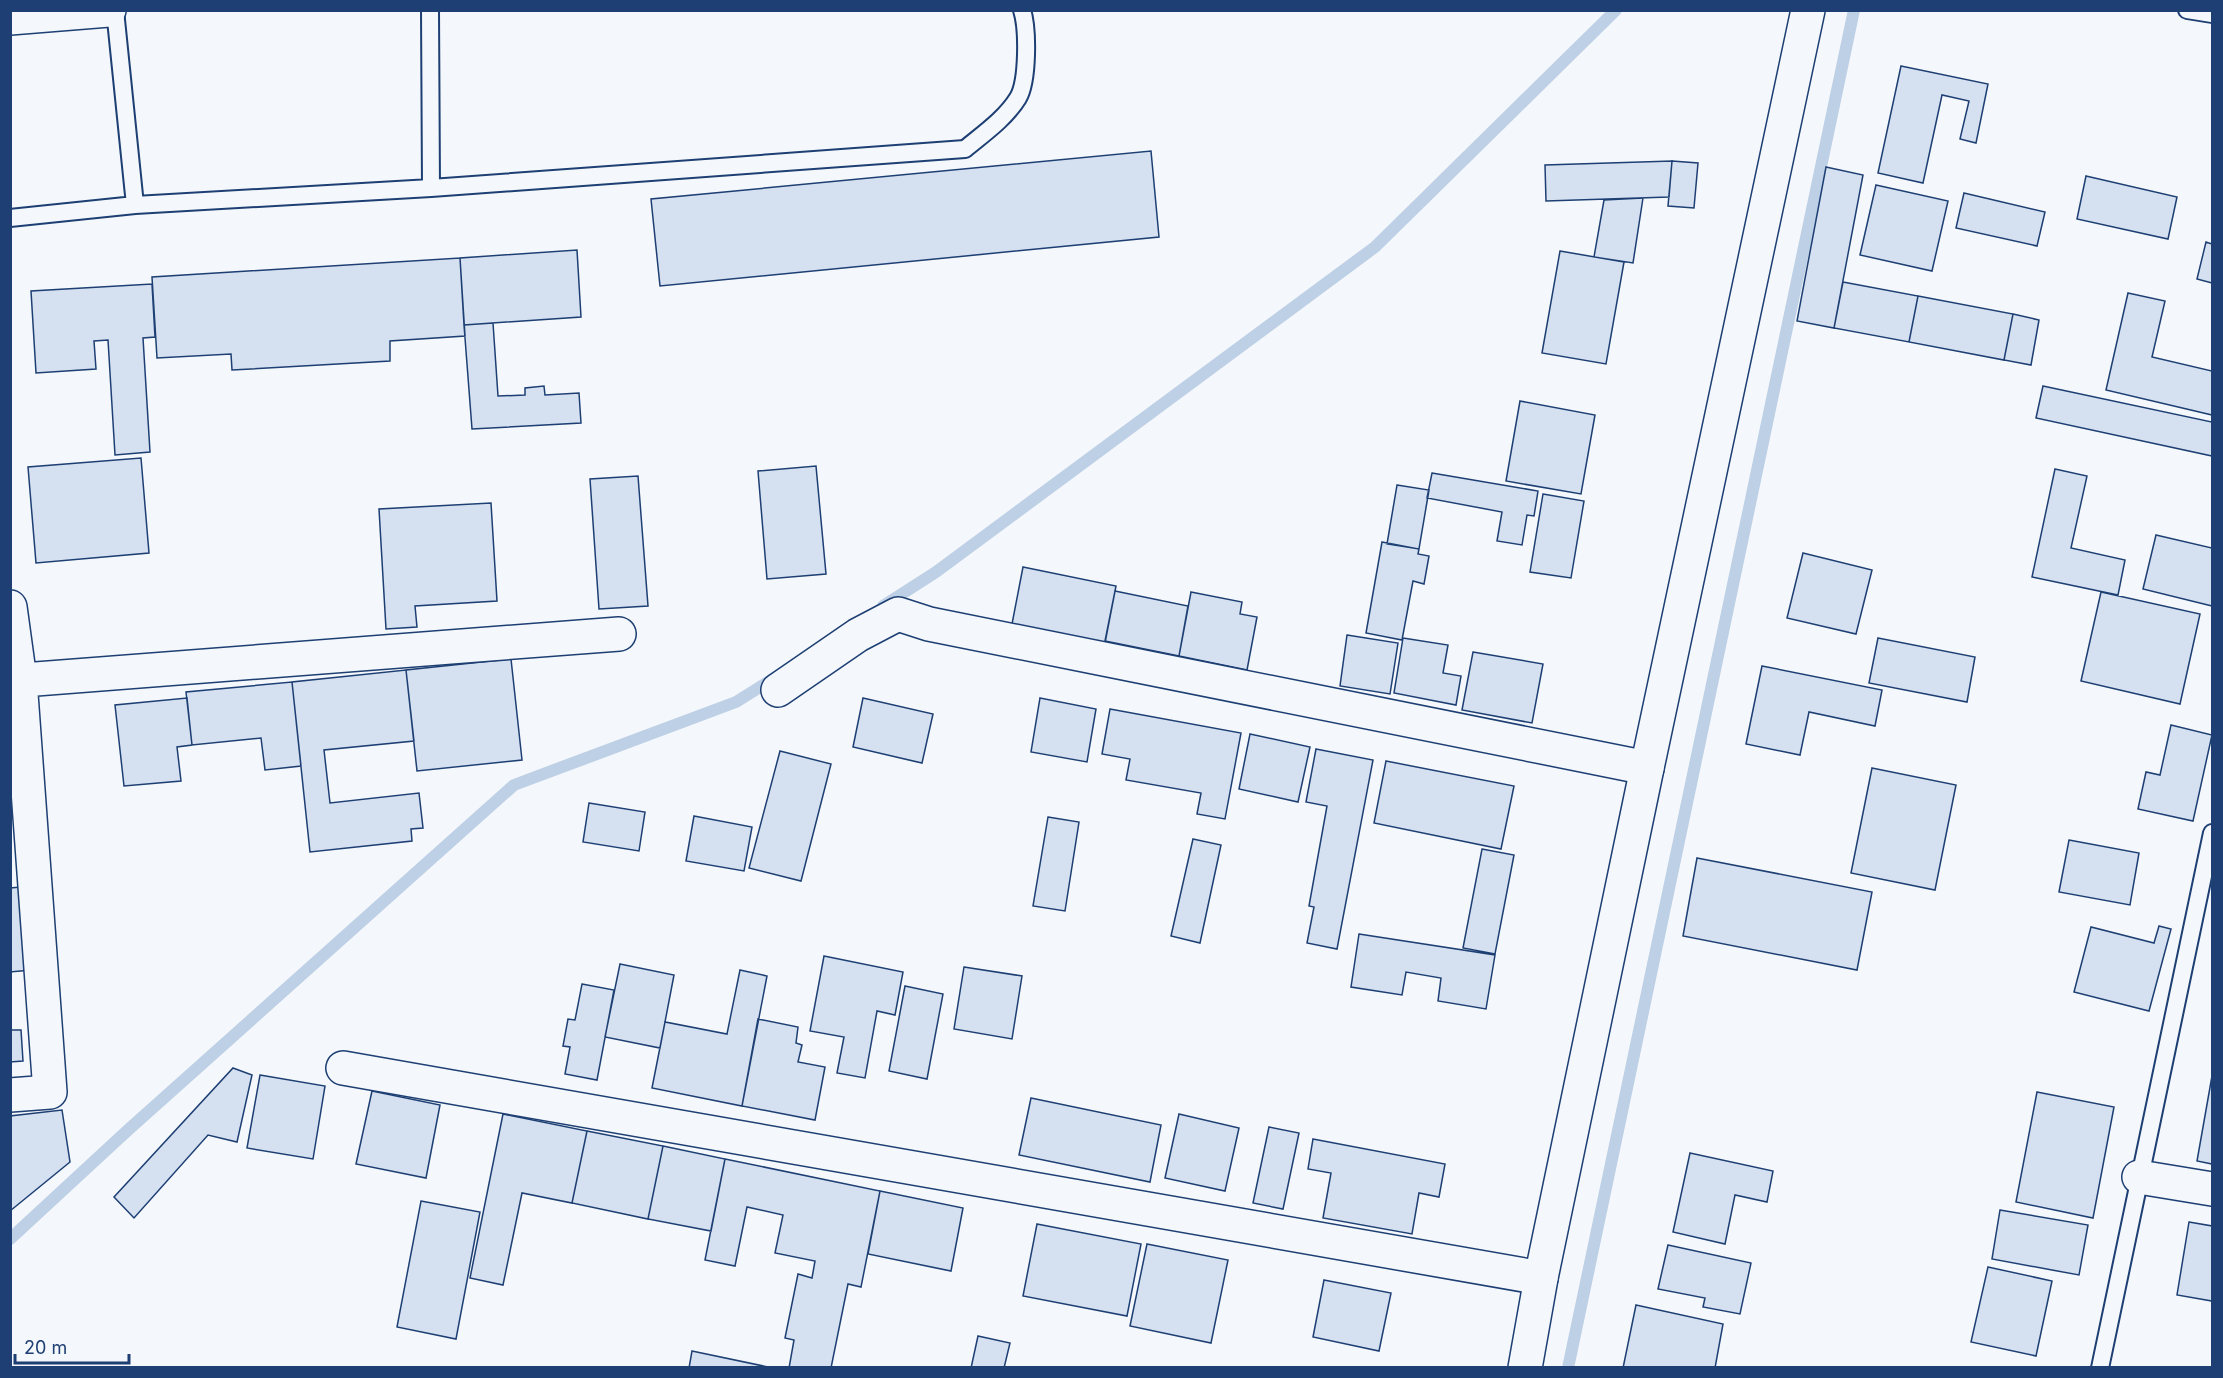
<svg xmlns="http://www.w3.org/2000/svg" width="2223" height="1378" font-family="Inter,sans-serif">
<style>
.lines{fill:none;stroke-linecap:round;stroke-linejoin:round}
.stream{stroke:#bed0e5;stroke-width:12}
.building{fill:#d5e0f0;stroke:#1d3f73;stroke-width:1.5}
.lane-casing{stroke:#1d3f73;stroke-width:20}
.street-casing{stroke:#1d3f73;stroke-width:36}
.secondary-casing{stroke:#1d3f73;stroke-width:36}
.highway-casing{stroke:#1d3f73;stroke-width:36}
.lane{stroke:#f4f7fb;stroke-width:16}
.street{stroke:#f4f7fb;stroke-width:33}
.secondary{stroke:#f4f7fb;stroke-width:33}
.highway{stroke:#f4f7fb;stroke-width:33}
</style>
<rect width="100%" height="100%" fill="#f4f7fb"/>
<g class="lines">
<path class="stream" d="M883 606 936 572 1375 247 1616 10
M10 1239 128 1130 514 785 736 702 776 677
M1568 1368 1854 10"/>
</g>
<path class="building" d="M1901 66 1988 84 1976 143 1960 139 1969 101 1942 95 1923 183 1878 173Z
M1151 151 1159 237 660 286 651 199Z
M1672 161 1698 163 1694 208 1668 206Z
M1672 161 1669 197 1546 201 1545 165Z
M1826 167 1863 175 1834 328 1797 321Z
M2086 176 2177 197 2168 239 2077 219Z
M1876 185 1948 201 1932 271 1860 255Z
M1964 193 2045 212 2037 246 1956 228Z
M1643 198 1633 263 1594 257 1604 200Z
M2206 242 2212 244V283L2197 279Z
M577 250 581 317 464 325 460 258Z
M1560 251 1624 262 1606 364 1542 353Z
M460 258 465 336 390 341V361L232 370 231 354 157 358 152 277Z
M1843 282 1918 296 1909 342 1834 328Z
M152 284 155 337 143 338 150 452 115 455 108 340 94 341 96 369 36 373 31 291Z
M2128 293 2165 301 2152 357 2212 371V415L2106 390Z
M1918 296 2013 314 2004 360 1909 342Z
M2013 314 2039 320 2031 365 2004 360Z
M493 323 498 396 525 395V388L544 386 545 395 579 393 581 423 472 429 464 325Z
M2043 386 2212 422V456L2036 418Z
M1520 401 1595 415 1581 494 1506 481Z
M141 458 149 553 36 563 28 467Z
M816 466 826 574 767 579 758 471Z
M2055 469 2087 476 2071 548 2125 560 2118 595 2032 577Z
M1432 473 1538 491 1534 516 1527 515 1522 545 1497 541 1502 512 1427 498Z
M638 476 648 606 599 609 590 479Z
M1397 485 1429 490 1419 549 1387 544Z
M1543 494 1584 501 1571 578 1530 572Z
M491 503 497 601 415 606 417 627 386 629 379 509Z
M2156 535 2212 548V606L2143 589Z
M1382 542 1419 549 1418 554 1429 556 1424 584 1413 581 1402 640 1366 633Z
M1803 553 1872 570 1856 634 1787 618Z
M1023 567 1116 586 1105 643 1012 624Z
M1115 591 1188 606 1179 656 1105 641Z
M1191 592 1242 602 1240 614 1257 617 1247 670 1179 656Z
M2101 592 2200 614 2180 704 2081 681Z
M1347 635 1398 643 1390 694 1340 686Z
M1403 638 1448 645 1443 673 1461 676 1456 705 1394 693Z
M1878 638 1975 657 1967 702 1869 683Z
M1473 652 1543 664 1532 723 1462 710Z
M511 659 522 760 417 771 406 670Z
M1762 666 1882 690 1875 726 1809 712 1800 755 1746 744Z
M406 670 414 741 324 750 330 803 419 793 423 828 411 829 412 841 310 852 292 682Z
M292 682 301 766 265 770 261 738 192 745 186 692Z
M187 698 192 745 177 747 181 781 124 786 115 705Z
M863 698 933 714 922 763 853 747Z
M1040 698 1096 709 1087 762 1031 752Z
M1110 709 1241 733 1225 819 1197 814 1201 793 1126 780 1130 759 1102 754Z
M2171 725 2212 735 2193 821 2138 809 2146 772 2160 775Z
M1250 734 1310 747 1298 802 1239 789Z
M1316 749 1373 760 1337 949 1307 943 1314 907 1309 906 1327 806 1306 802Z
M780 751 831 764 801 881 749 868Z
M1386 761 1514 786 1501 849 1374 823Z
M1872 768 1956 785 1935 890 1851 873Z
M589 803 645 812 639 851 583 842Z
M694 816 752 827 744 871 686 861Z
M1048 817 1079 822 1065 911 1033 906Z
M1193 839 1221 845 1200 943 1171 936Z
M2069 840 2139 853 2130 905 2059 892Z
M1482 849 1514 855 1495 954 1463 948Z
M1697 858 1872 892 1857 970 1683 936Z
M21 887 31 970 10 972V888Z
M2159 926 2171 929 2149 1011 2074 992 2091 927 2154 943Z
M1359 934 1495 955 1486 1009 1438 1001 1441 978 1406 972 1402 995 1351 987Z
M824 956 903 972 895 1015 877 1011 865 1078 837 1073 844 1037 810 1031Z
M620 964 674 975 660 1048 605 1037Z
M964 967 1022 976 1012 1039 954 1029Z
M740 970 767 976 742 1106 652 1088 665 1022 727 1034Z
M582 984 614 990 597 1080 565 1074 570 1047 563 1046 568 1019 575 1020Z
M905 986 943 994 927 1079 889 1071Z
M758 1019 798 1027 796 1043 802 1045 798 1062 825 1067 815 1120 742 1106Z
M10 1030H21L23 1061 10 1062Z
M233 1068 252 1075 237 1142 208 1135 134 1218 114 1197Z
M260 1075 325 1086 313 1159 247 1148Z
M2212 1076V1164L2197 1161Z
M372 1091 440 1105 426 1178 356 1164Z
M2037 1092 2114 1107 2093 1218 2016 1202Z
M1031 1098 1161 1125 1150 1182 1019 1155Z
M62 1110 70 1162 10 1211V1116Z
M503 1114 587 1131 572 1203 522 1193 503 1285 470 1278Z
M1179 1114 1239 1128 1225 1191 1165 1178Z
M1269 1127 1299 1133 1283 1209 1253 1203Z
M587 1131 663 1146 648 1219 572 1203Z
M1313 1139 1445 1164 1439 1197 1419 1193 1412 1234 1323 1218 1331 1173 1308 1169Z
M663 1146 725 1159 711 1231 648 1219Z
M1690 1153 1773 1171 1767 1202 1735 1195 1725 1244 1673 1232Z
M725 1159 880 1191 861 1287 848 1284 831 1368H789L794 1340 785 1338 798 1274 812 1278 815 1261 775 1253 783 1215 747 1207 735 1266 705 1260Z
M880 1191 963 1208 951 1271 868 1254Z
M421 1201 480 1212 456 1339 397 1327Z
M2000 1210 2088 1225 2079 1275 1992 1259Z
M2189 1222 2212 1226V1301L2177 1295Z
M1037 1224 1141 1244 1127 1316 1023 1296Z
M1147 1244 1228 1260 1211 1343 1130 1326Z
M1668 1245 1751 1263 1740 1314 1703 1307 1705 1298 1658 1289Z
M1988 1267 2052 1281 2036 1356 1971 1342Z
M1324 1280 1391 1293 1379 1351 1313 1337Z
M1636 1305 1723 1324 1715 1368H1623Z
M978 1336 1010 1343 1004 1368H971Z
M692 1351 773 1368H689Z"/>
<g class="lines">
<defs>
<path id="lane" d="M115 10 135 205 431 188 430 10
M2187 10 2212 14
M431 188 965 149C983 134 1005 119 1018 98 1028 81 1028 29 1022 10
M10 218 135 205
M2100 1368 2212 833"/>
<path id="street" d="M10 607 20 680 50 1092 10 1095
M10 681 619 634
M778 690 858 635 898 614 929 624 1647 768
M343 1068 1541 1278
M2139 1177 2212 1189"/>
<path id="secondary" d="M1525 1368 1541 1278 1647 768 1808 10"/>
<path id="highway" d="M10 18 109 10"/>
</defs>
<use href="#lane" class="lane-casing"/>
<use href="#street" class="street-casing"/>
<use href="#secondary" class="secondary-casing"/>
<use href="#highway" class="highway-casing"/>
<use href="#lane" class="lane"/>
<use href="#street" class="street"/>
<use href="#secondary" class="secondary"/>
<use href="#highway" class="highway"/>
</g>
<rect width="2223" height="1378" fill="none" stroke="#1d3f73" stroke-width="24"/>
<path d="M15 1354v9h114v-9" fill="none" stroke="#1d3f73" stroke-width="3"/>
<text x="24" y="1354" font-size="18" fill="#1d3f73" stroke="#f4f7fb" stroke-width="4.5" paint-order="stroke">20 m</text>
</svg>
